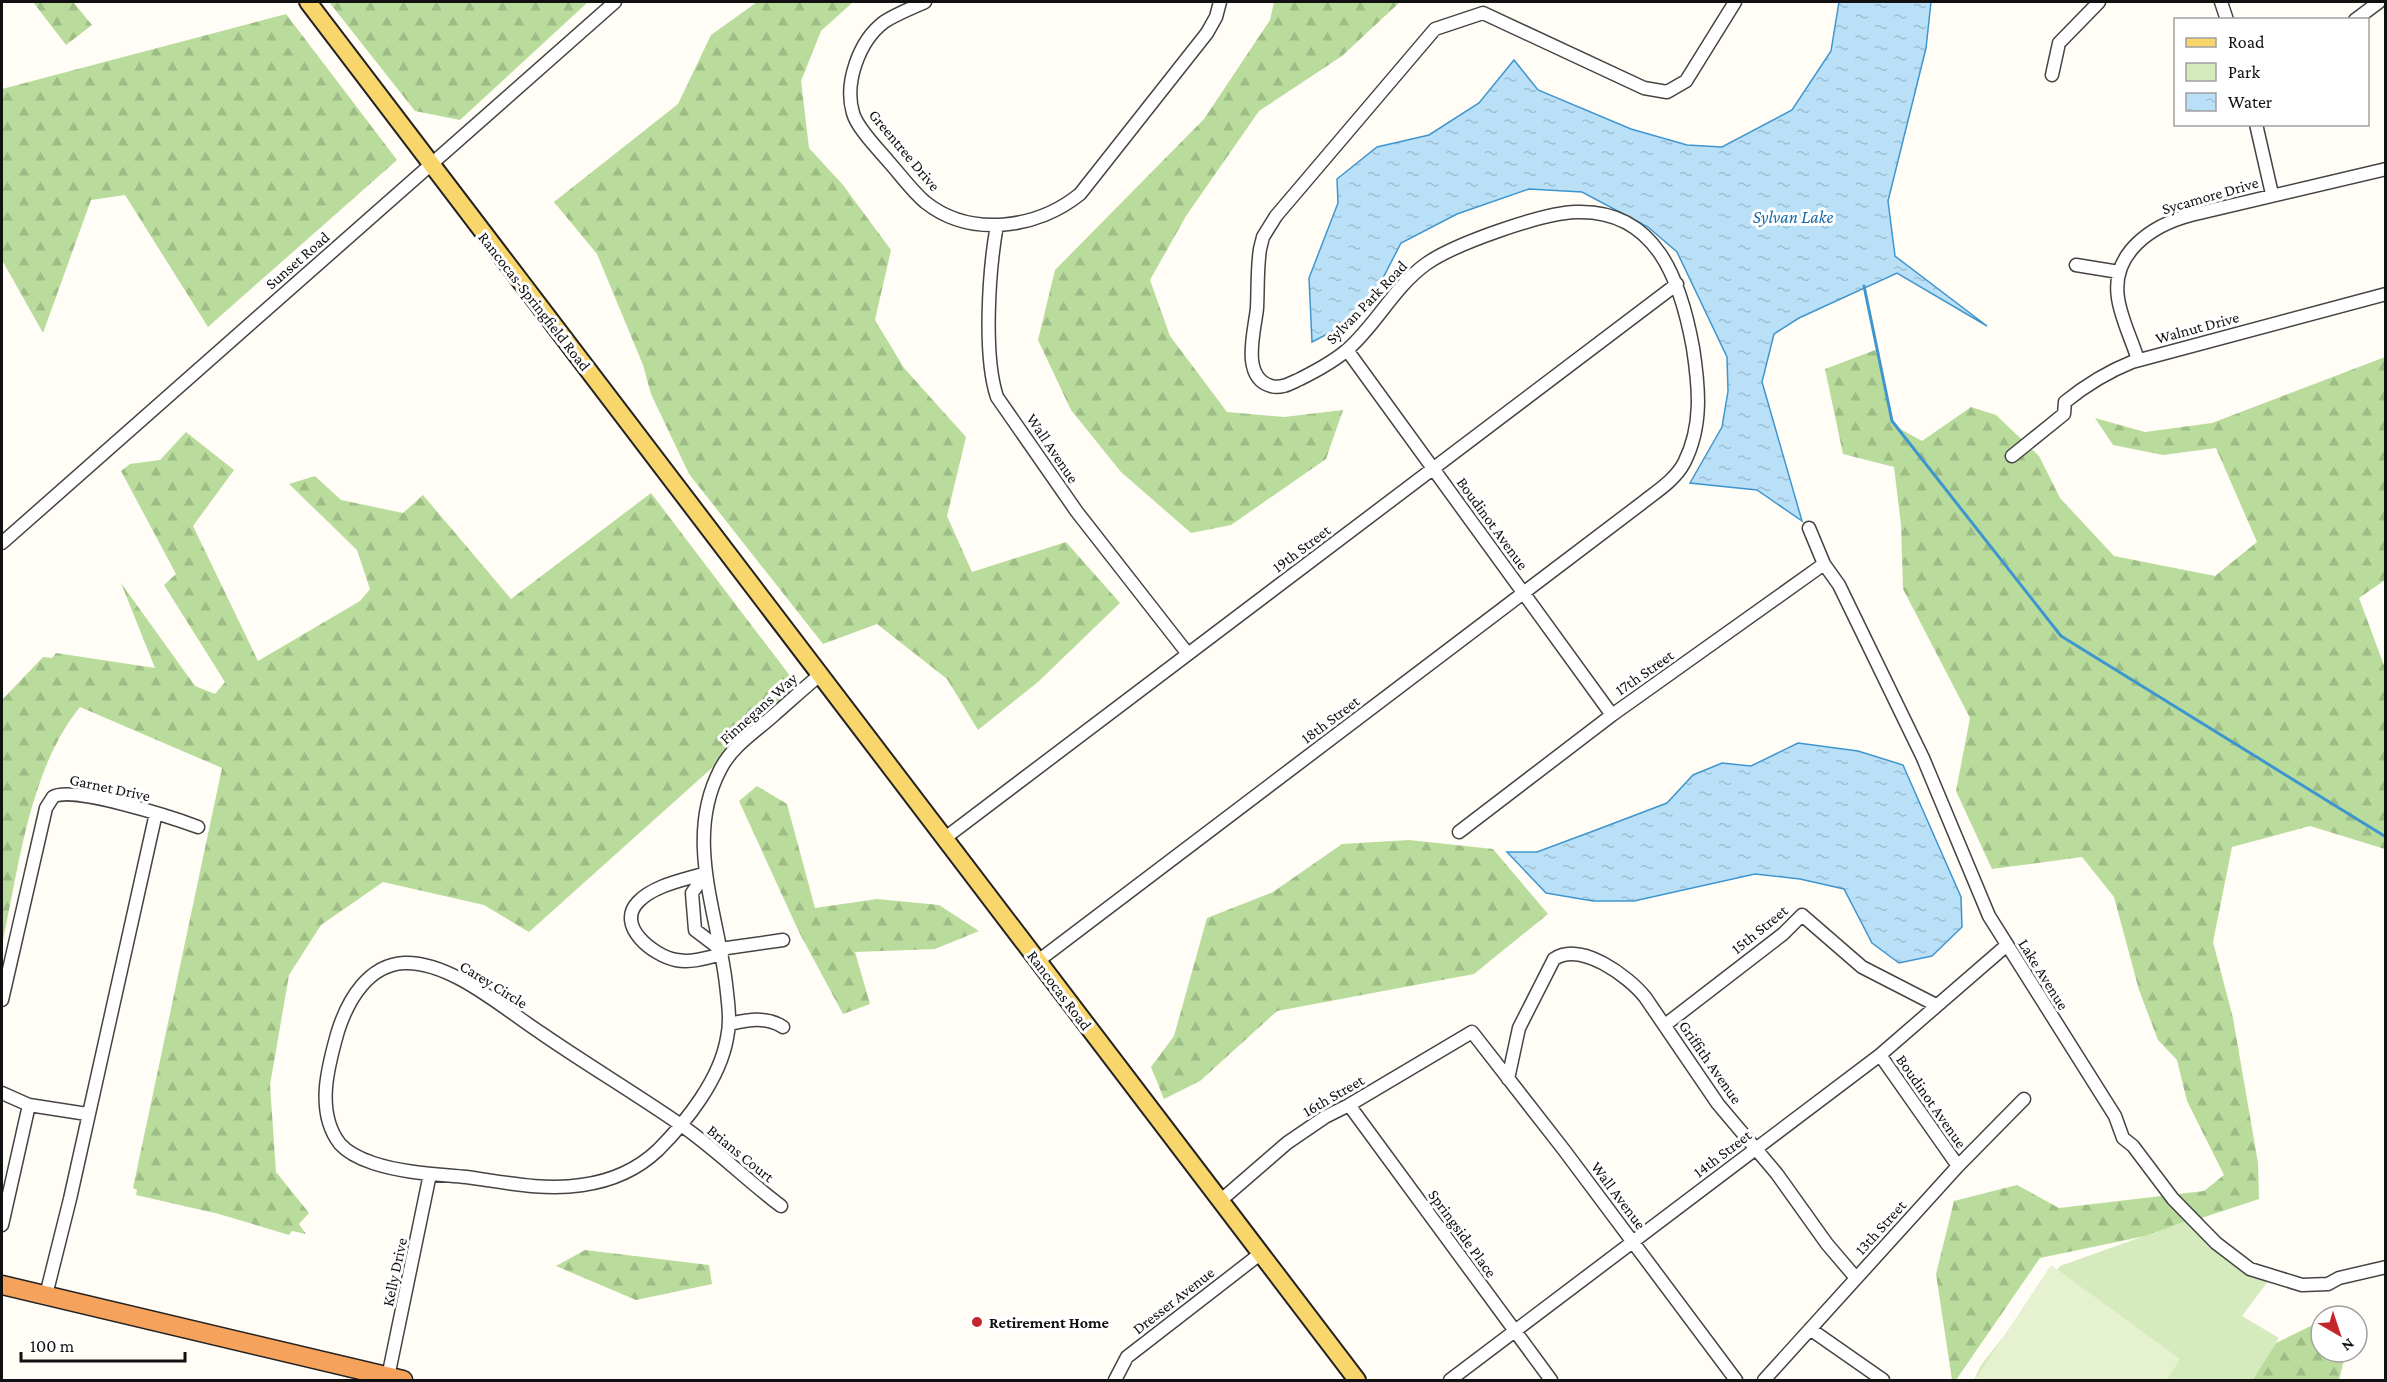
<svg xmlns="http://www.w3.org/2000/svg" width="2387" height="1382" font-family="'Crimson Pro',serif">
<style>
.forest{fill:url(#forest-firs)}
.park{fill:#d5ebbd}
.pitch{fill:#e6f2cf}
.water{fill:url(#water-ripples);stroke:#3f96cf;stroke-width:1.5}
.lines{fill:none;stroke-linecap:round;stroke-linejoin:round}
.stream{stroke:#3f96cf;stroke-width:3}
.minor-casing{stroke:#444;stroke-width:15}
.major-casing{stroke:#222;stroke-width:20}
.highway-casing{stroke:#222;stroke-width:21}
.minor{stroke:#fff;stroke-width:12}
.major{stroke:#f9d66b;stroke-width:16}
.highway{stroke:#f5a25d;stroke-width:18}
.poi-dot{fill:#c4262e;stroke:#fff;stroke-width:2}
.labels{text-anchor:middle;stroke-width:6;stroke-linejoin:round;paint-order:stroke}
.street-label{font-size:16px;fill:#111;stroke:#fff}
.poi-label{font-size:16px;font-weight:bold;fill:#111;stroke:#fff;text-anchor:start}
.water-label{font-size:18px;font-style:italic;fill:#1768a6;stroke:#fff}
</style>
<defs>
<pattern id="forest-firs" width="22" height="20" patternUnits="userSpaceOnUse" patternTransform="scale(1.5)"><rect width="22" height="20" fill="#b9dc9c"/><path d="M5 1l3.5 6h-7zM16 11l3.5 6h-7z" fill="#9ebc85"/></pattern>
<pattern id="water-ripples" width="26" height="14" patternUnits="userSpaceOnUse" patternTransform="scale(1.5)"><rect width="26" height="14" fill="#b9e0f7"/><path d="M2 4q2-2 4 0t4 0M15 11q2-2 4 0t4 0" fill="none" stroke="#9ebfd3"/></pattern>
</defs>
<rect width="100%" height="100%" fill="#fffdf5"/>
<path class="forest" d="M33 2H73L92 25 66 45Z
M329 2H588L460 120 415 111Z
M757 2H853L821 31 801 81 809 148 843 185 891 250 875 320 904 368 966 437 947 516 972 572 1066 542 1120 603 1038 682 978 730 947 679 877 624 823 644 689 474 651 394 643 365 597 254 554 202 678 104 711 35Z
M1274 2H1400L1342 56 1259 111 1186 216 1150 280 1170 336 1227 412 1284 417 1343 410 1326 459 1231 525 1191 533 1121 472 1071 410 1038 340 1055 270 1204 119 1270 20Z
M286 14 397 160 208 327 125 195 91 200 43 333 2 260V89Z
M1878 349 1893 425 1922 441 1971 407 1996 415 2039 456 2060 498 2114 556 2215 576 2257 542 2216 448 2163 455 2113 445 2095 418 2145 432 2212 423 2385 357V580L2359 598 2385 668V849L2310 826 2232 847 2213 942 2233 1018 2258 1163 2259 1199 2150 1235 2040 1258 1956 1380H1952L1936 1274 1954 1201 2017 1185 2059 1208 2204 1191 2224 1175 2187 1101 2177 1060 2158 1040 2139 990 2114 897 2082 857 1992 869 1956 791 1970 718 1903 589 1901 525 1894 467 1843 454 1825 369Z
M186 432 234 470 193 526 258 661 360 601 370 589 357 550 289 484 315 476 341 500 403 513 423 495 511 599 651 493 800 689 529 932 484 905 383 882 321 925 289 975 270 1085 276 1172 309 1213 299 1224 306 1234 292 1231 289 1235 219 1214 136 1195 137 1190 133 1188 222 768 80 707C29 770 19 867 2 945V700L43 657 52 658 56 653 155 668 121 583 195 686 215 694 225 682 164 585 176 574 121 471 130 464 160 460Z
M757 786 787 804 815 908 877 899 939 905 979 931 935 949 855 952 870 1004 843 1014 799 932 739 801Z
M1409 840 1493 849 1548 914 1474 974 1277 1011 1200 1081 1164 1099 1151 1067 1174 1036 1207 918 1273 892 1342 844Z
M585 1250 709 1265 712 1284 636 1300 556 1266Z
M2321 1321V1352H2346L2339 1380H2251L2276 1343Z"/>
<path class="park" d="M2192 1219 2269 1280 2242 1316 2279 1338 2253 1380H1974L1981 1365 2060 1266Z"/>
<path class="pitch" d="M2051 1265 2180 1359 2167 1380H1975Z"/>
<path class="water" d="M1839 2H1931L1926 48 1888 201 1895 256 1987 326 1897 273 1799 318 1774 334 1762 382 1802 521 1757 490 1690 483 1722 427 1728 391 1727 357 1677 252 1648 227 1582 192 1529 189 1457 214 1401 243 1364 315 1312 342 1309 278 1338 203 1337 179 1377 147 1429 135 1479 103 1514 60 1538 90 1631 129 1687 145 1722 147 1792 110 1831 51Z
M1798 743 1858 751 1903 765 1961 897 1962 927 1932 956 1899 963 1872 943 1844 889 1800 879 1755 874 1634 901H1593L1546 893 1507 852H1537L1596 830 1667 803 1693 775 1722 763 1751 766Z"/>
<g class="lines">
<path class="stream" d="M1864 286 1892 421 2061 636 2386 837"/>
<defs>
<path id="minor" d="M925 2C912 8 896 14 884 22 859 41 844 83 853 113 857 128 878 149 888 161 900 174 911 190 925 202 970 238 1037 229 1080 194L1207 33 1216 17 1220 2
M2221 2 2227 20
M2355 20 2379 2
M2052 75 2059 43 2099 2
M2256 124 2272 194
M997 225C989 269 983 355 997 397L1077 512 1188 654
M2076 265 2119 272
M1347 350 1612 715
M2138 360C2132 340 2121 319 2118 298 2111 252 2153 225 2191 215L2386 169
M2012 456 2064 414 2065 402C2086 385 2107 372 2132 362L2386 294
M1809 528 1824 564 1839 585 1923 758 1989 916 2115 1116 2123 1138 2133 1146 2173 1199 2216 1243 2250 1269 2302 1285 2328 1284 2339 1278 2386 1267
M2 543 615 2
M1459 832 1612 715 1824 564
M945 838 1677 284
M706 873C684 880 654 885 638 902 615 926 654 956 676 960 691 963 707 958 722 954
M706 873 692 893 695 930 720 949 783 940
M1038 961 1642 503C1657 491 1675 480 1684 463 1703 426 1699 387 1693 348 1681 282 1657 209 1576 212 1542 213 1454 244 1426 264 1394 287 1376 325 1347 350 1333 362 1316 371 1300 379 1291 383 1282 389 1271 386 1240 377 1255 330 1257 308 1258 288 1257 269 1260 249L1263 237 1276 216 1435 29 1483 13 1644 88 1667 92 1686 81 1735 2
M2 1000 46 808 53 797C72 785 174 818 198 827
M729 1024C748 1020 766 1016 783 1027
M1665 1025 1783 934 1802 915 1862 967 1936 1005
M1880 1055 1958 1166
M1508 1079 1519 1028 1554 959C1581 941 1628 976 1645 997L1718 1104 1777 1174 1827 1244 1856 1278
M2 1093 29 1105 87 1114
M1349 1105 1551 1380
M1220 1201 1287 1143 1325 1117 1349 1105 1472 1032 1564 1150 1736 1380
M781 1206C746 1180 714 1147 678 1123 633 1092 586 1064 541 1033 504 1009 451 961 404 963 368 965 348 1000 338 1031 328 1066 315 1112 340 1144 349 1154 361 1159 373 1163 403 1173 435 1174 466 1177 503 1182 544 1191 582 1185 611 1181 637 1170 658 1150 687 1121 720 1079 727 1038 731 1021 728 1002 726 984 718 914 684 839 720 770 732 746 754 733 774 715 789 702 804 688 821 674
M2 1225 29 1105
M46 1295 70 1199 156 813
M1810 1329 1883 1380
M388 1377 430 1174
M1115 1380 1127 1357 1260 1254
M1450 1380 1880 1055 2007 945
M1764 1380 1958 1166 2024 1099"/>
<path id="major" d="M308 2 1357 1380"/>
<path id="highway" d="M2 1285 403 1380"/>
</defs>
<use href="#minor" class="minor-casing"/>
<use href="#major" class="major-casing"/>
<use href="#highway" class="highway-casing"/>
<use href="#minor" class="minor"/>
<use href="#major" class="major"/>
<use href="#highway" class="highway"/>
</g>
<circle class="poi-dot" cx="977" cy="1322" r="6"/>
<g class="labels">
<g class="street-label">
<text transform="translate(905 150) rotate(50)" y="6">Greentree Drive</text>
<text transform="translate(2210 195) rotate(-16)" y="6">Sycamore Drive</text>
<text transform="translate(297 260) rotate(-41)" y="6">Sunset Road</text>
<text transform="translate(535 301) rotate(52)" y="6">Rancocas-Springfield Road</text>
<text transform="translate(1366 302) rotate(-46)" y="6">Sylvan Park Road</text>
<text transform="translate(2197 327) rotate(-15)" y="6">Walnut Drive</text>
<text transform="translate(1053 448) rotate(56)" y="6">Wall Avenue</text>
<text transform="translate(1493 523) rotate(54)" y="6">Boudinot Avenue</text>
<text transform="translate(1301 548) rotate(-37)" y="6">19th Street</text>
<text transform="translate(1644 672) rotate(-35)" y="6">17th Street</text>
<text transform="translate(758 708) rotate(-42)" y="6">Finnegans Way</text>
<text transform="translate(1330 719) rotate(-37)" y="6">18th Street</text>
<text transform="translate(110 787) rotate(12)" y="6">Garnet Drive</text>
<text transform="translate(1759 929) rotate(-39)" y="6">15th Street</text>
<text transform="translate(2044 974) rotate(58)" y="6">Lake Avenue</text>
<text transform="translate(494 984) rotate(32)" y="6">Carey Circle</text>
<text transform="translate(1060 990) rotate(53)" y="6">Rancocas Road</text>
<text transform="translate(1711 1062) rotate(55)" y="6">Griffith Avenue</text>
<text transform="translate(1333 1095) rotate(-30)" y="6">16th Street</text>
<text transform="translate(1932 1101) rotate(55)" y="6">Boudinot Avenue</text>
<text transform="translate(741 1153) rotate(39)" y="6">Brians Court</text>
<text transform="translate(1722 1153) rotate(-37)" y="6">14th Street</text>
<text transform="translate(1619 1195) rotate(53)" y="6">Wall Avenue</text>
<text transform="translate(1880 1227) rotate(-48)" y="6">13th Street</text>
<text transform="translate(1463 1233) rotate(54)" y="6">Springside Place</text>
<text transform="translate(394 1272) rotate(-78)" y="6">Kelly Drive</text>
<text transform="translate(1173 1300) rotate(-38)" y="6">Dresser Avenue</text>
</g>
<g class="poi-label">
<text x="989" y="1328">Retirement Home</text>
</g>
<g class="water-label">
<text x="1793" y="223">Sylvan Lake</text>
</g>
</g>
<rect width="2387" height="1382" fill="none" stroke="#111111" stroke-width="6"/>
<rect x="2174" y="18" width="195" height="108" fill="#ffffff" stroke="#a0a0a0" stroke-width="1.5"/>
<rect x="2186" y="38" width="30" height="9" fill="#f9d66b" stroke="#a0a0a0" stroke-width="1.5"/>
<text x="2228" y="48" font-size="18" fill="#111111">Road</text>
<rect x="2186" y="63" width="30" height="18" fill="#d5ebbd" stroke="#a0a0a0" stroke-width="1.5"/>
<text x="2228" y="78" font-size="18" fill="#111111">Park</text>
<rect x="2186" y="93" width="30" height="18" fill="url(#water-ripples)" stroke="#a0a0a0" stroke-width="1.5"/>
<text x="2228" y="108" font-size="18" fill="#111111">Water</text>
<g transform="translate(2339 1334) rotate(141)"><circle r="28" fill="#ffffff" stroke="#a0a0a0" stroke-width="1.5"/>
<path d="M0-4.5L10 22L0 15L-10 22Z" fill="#c4262e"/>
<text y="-9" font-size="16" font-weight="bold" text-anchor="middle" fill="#111111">N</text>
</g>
<path d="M21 1352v9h164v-9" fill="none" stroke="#111111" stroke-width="3"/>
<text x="30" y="1352" font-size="18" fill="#111111" stroke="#ffffff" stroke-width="4.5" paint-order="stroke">100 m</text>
</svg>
